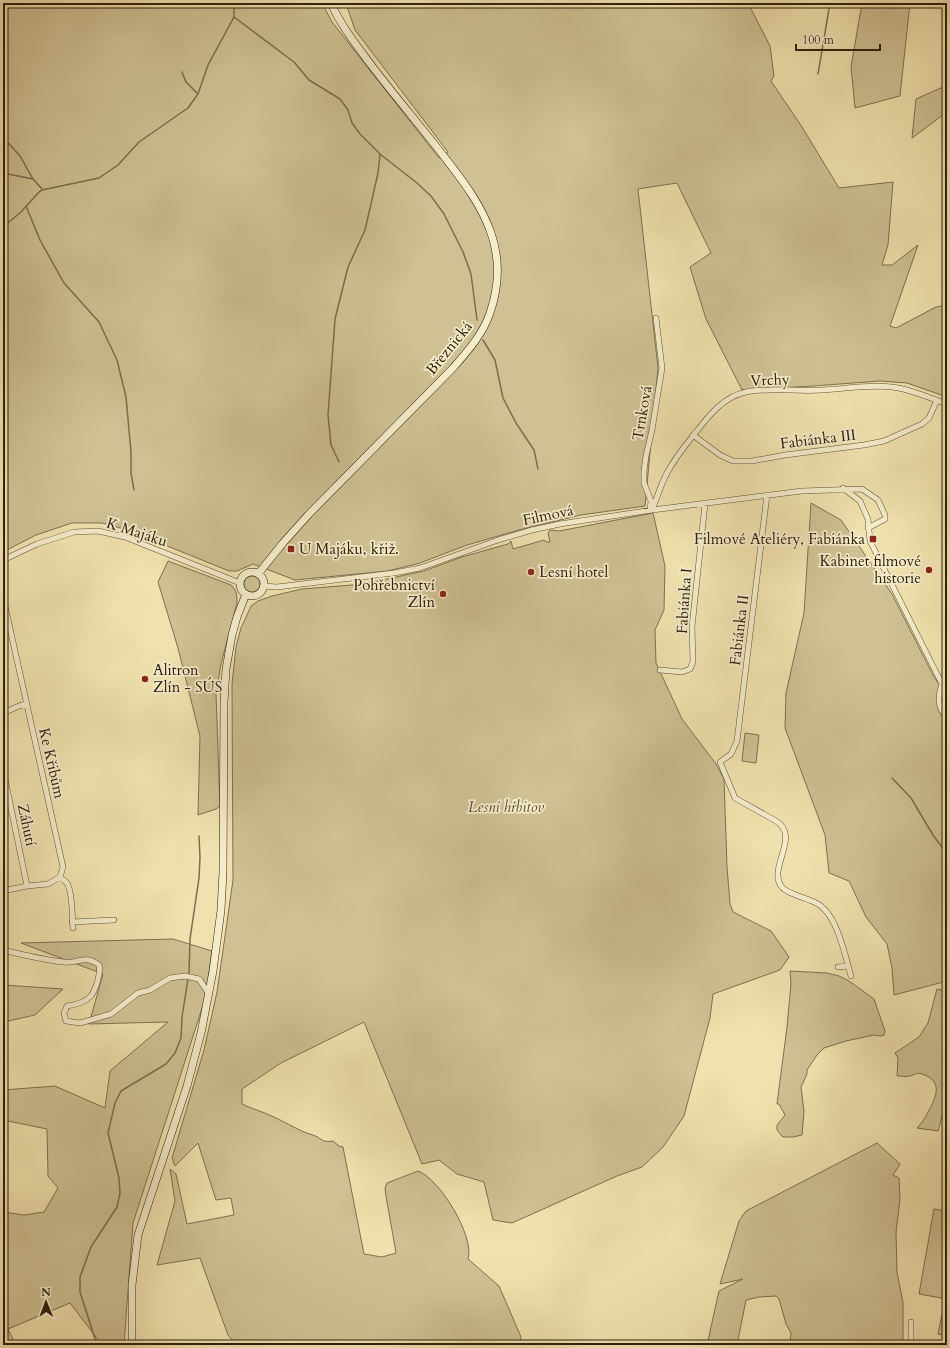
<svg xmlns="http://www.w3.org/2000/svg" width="950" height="1348" font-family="Cardo,serif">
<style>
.green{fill:#cfc193;stroke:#7e7050}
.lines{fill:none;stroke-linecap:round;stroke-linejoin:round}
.stream{stroke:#7b6d4e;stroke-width:1.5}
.minor-casing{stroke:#5e5036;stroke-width:6}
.secondary-casing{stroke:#2e200e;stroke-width:8}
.minor{stroke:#f5ecca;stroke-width:5}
.secondary{stroke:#f5ecca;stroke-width:7}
.poi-dot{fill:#8f2418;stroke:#f5ecca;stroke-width:1.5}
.labels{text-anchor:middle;stroke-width:3.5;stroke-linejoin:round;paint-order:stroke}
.street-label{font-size:15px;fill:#2e200e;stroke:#f5ecca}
.poi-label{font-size:15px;fill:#2e200e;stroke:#f5ecca;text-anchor:end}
.park-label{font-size:15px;font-style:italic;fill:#5e5036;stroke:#f5ecca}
</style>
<rect width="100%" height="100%" fill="#f0e2ae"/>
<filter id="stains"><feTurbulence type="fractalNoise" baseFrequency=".005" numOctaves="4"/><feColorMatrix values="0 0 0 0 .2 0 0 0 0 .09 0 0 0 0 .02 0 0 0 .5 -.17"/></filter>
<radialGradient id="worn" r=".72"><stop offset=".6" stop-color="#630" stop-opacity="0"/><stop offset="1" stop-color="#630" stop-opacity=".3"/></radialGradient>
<path class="green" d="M3 3H322L332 22 439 158 448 152 355 30 346 3H748L770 46 774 76 771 81 802 127 839 188 893 182 888 245 882 265H892L918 245 890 326 896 328 936 307 947 305V397L907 383 880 381 813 386 742 390 706 319 690 267 711 253 677 183 638 189 658 368 645 506 581 515 519 530 467 545 420 563 388 571 295 580 253 564 237 571H229L128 530 102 523H72L36 535 3 552Z
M862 3H910L900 96 855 108 851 67Z
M947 80V112L912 138 916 99 943 87Z
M811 503 841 520 892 594 934 677 947 695V981L894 995 892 968 887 944 866 917 849 881 829 873 825 835 785 728 786 693 804 613Z
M653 513 665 566 664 610 655 630 656 663 682 719 716 764 724 779 727 867 730 904 733 912 771 931 789 957 780 970 713 994 710 1018 684 1116 663 1147 642 1167 617 1176 512 1223 493 1220 484 1182 457 1174 439 1160 422 1164 364 1022 281 1063 242 1089V1104C252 1109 264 1112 274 1117 287 1123 299 1131 313 1135 322 1138 321 1143 333 1141L339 1146 343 1147 364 1254 382 1257 396 1253 386 1196 385 1188 387 1183 418 1171C440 1179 475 1237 468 1259L499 1286 521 1337 520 1345H237L228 1335 200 1258 157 1265 175 1201 170 1169 176 1174 187 1224 234 1215 231 1198 216 1200 198 1143 175 1166 172 1158 204 1050 217 992 233 880 232 684 236 647 241 628 251 606 258 601 272 596 302 589 364 584 424 571 462 557 508 544 511 541 513 549 544 540 547 542H550L548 533 550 530 559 531Z
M168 561 231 585C237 590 237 596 237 603L221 664 216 694 220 806 216 809 198 815 200 736 178 648 158 582Z
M244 584a8 8 0 1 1 16 0a8 8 0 1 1-16 0Z
M745 733 759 735 756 763 742 761Z
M173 939 212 951 205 999 133 1223 124 1345H102L70 1303 8 1329 16 1345H3V1212L24 1215 44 1212 58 1188 48 1176 47 1129 3 1120V1090L55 1086 105 1108 110 1071 168 1022 89 1024 103 974 21 943Z
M790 971 827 973 839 976 849 981 874 999 885 1031 884 1035 881 1036 874 1035 846 1041 824 1048 817 1055 807 1070V1074L801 1087 804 1111 802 1135 793 1137H783C771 1126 779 1124 785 1115L779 1104H777L787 1027 791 984Z
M3 985 63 989 35 1015 4 1022Z
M937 989 945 991 947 990V1098L938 1131 917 1128C922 1123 925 1118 928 1112 936 1098 944 1081 922 1074 916 1072 915 1075 910 1076 906 1077 902 1076 897 1076L898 1058 895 1053 919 1037 928 1023Z
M877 1143 900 1164 893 1175 899 1178 900 1200 896 1232 897 1272 903 1303V1345H790L791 1333 786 1324 779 1299 776 1296 759 1297 746 1300 737 1345H707L719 1291 743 1279 720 1284 739 1221 746 1211Z
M934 1209 947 1211V1299L919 1294Z
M944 1304 947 1305V1336L938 1334Z"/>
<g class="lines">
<path class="stream" d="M234 3V17L294 62 309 80 340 99 348 110 352 123 360 134 380 154 417 183 431 196 444 214 463 252 471 274 477 320
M182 72 186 82 198 94
M818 74 830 3
M3 137 20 156 33 179 42 189
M3 173 33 179
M26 206 40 240 64 283 99 322 117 360 126 397 131 452V473L134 490
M3 227 21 212 39 192 42 190 99 178 118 165 139 142 188 108 198 94 208 65 234 17
M483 340 495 360 503 398 516 423 534 450 538 469
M339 462 331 445 328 415 335 319 348 267 365 230 378 173 380 154
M892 778 911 798 933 835 947 854
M189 973 190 939 199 878 200 858 199 836
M97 1345 80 1292V1277L91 1247 117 1207 120 1193 119 1178 108 1133 115 1103 121 1091 166 1064 175 1053 181 1038 182 1017 188 979"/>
<defs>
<path id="minor" d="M693 435 720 455 733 461H752L785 455 864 445 884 441 922 424 929 418 937 400
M843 488 860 501 868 519 870 541 942 684 947 687
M767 495 737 741 731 754 720 762 735 798 776 821C801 836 768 867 781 886 786 894 808 898 816 903 837 913 845 955 851 976
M650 510 651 501 644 483V471L646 456 652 430 662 368 656 318
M652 510C657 498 661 484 667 473 674 460 683 448 693 436 707 418 722 397 746 392 771 387 797 392 822 390 845 389 868 384 892 387 911 389 929 398 947 404
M3 560 37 544 74 532 98 531 125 537 240 583
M263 586 277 587 394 573 420 568 498 540 532 530 560 524 652 510 802 491 862 489 878 500 885 515V519L868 528
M3 597 63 867 60 877 48 884 27 886 3 891
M660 670 682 672 690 669 693 662 692 627 705 504
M942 684C938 695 937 709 947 717
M3 713 19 706 26 704
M3 769 27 886
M60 877C62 879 65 881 67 883 73 893 72 917 73 928
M72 922 114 920
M3 950C23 955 44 960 64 962 79 964 84 954 99 965 101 973 96 989 91 996 85 1002 75 1005 67 1006L64 1013 66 1021 80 1023 111 1014 138 993 150 990 170 978 185 976 199 979 209 994
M838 967 848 966
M911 1322V1345"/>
<path id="secondary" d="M240 584a12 12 0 1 1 24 0a12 12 0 1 1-24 0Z
M258 574 283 543 309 514 453 368C467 352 483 334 490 313 499 287 500 259 491 233 482 207 466 185 449 163 424 130 397 99 372 66 357 46 341 26 331 3
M132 1345V1285L138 1235 187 1086 201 1033 213 971 221 910 223 872 224 702 226 669 232 635 237 617 246 594"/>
</defs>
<use href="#minor" class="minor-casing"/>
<use href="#secondary" class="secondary-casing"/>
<use href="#minor" class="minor"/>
<use href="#secondary" class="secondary"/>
</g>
<g class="poi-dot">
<rect x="869" y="535" width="8" height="8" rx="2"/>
<rect x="287" y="545" width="8" height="8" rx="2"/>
<circle cx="929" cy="570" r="4"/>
<circle cx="531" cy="572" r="4"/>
<circle cx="443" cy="594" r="4"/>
<circle cx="145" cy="679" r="4"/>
</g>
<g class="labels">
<g class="street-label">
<text transform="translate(449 348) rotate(-51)" y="5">Březnická</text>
<text transform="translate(770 380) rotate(-2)" y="5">Vrchy</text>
<text transform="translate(642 413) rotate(-80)" y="5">Trnková</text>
<text transform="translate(818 439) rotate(-7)" y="5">Fabiánka III</text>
<text transform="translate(548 515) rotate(-12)" y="5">Filmová</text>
<text transform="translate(137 532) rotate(18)" y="5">K Majáku</text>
<text transform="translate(684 601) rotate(-86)" y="5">Fabiánka I</text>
<text transform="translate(739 630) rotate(-83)" y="5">Fabiánka II</text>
<text transform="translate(52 763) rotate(77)" y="5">Ke Křibům</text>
<text transform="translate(27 825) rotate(78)" y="5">Záhutí</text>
</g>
<g class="poi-label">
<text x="865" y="544">Filmové Ateliéry, Fabiánka</text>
<text x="299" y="554" text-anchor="start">U Majáku, křiž.</text>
<text x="921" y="566">Kabinet filmové<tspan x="921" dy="17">historie</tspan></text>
<text x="539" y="577" text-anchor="start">Lesní hotel</text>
<text x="435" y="590">Pohřebnictví<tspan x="435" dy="17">Zlín</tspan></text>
<text x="153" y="675" text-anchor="start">Alitron<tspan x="153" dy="17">Zlín - SÚS</tspan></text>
</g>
<g class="park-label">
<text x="506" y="812">Lesní hřbitov</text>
</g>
</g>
<rect width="950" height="1348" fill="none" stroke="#f0e2ae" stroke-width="16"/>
<rect x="4" y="4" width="942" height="1340" fill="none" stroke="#2e200e" stroke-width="2"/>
<rect x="8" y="8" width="934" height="1332" fill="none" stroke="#2e200e"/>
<g transform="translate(46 1302) rotate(359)" stroke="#f5ecca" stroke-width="3" paint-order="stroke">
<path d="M0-3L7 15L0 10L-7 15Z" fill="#2e200e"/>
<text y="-6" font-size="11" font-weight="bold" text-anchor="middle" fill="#2e200e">N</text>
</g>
<path d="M796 44v6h84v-6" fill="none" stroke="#2e200e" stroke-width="2"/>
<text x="802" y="44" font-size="12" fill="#2e200e" stroke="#f5ecca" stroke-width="3" paint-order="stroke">100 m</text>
<rect width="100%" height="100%" filter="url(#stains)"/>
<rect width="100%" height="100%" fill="url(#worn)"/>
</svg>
